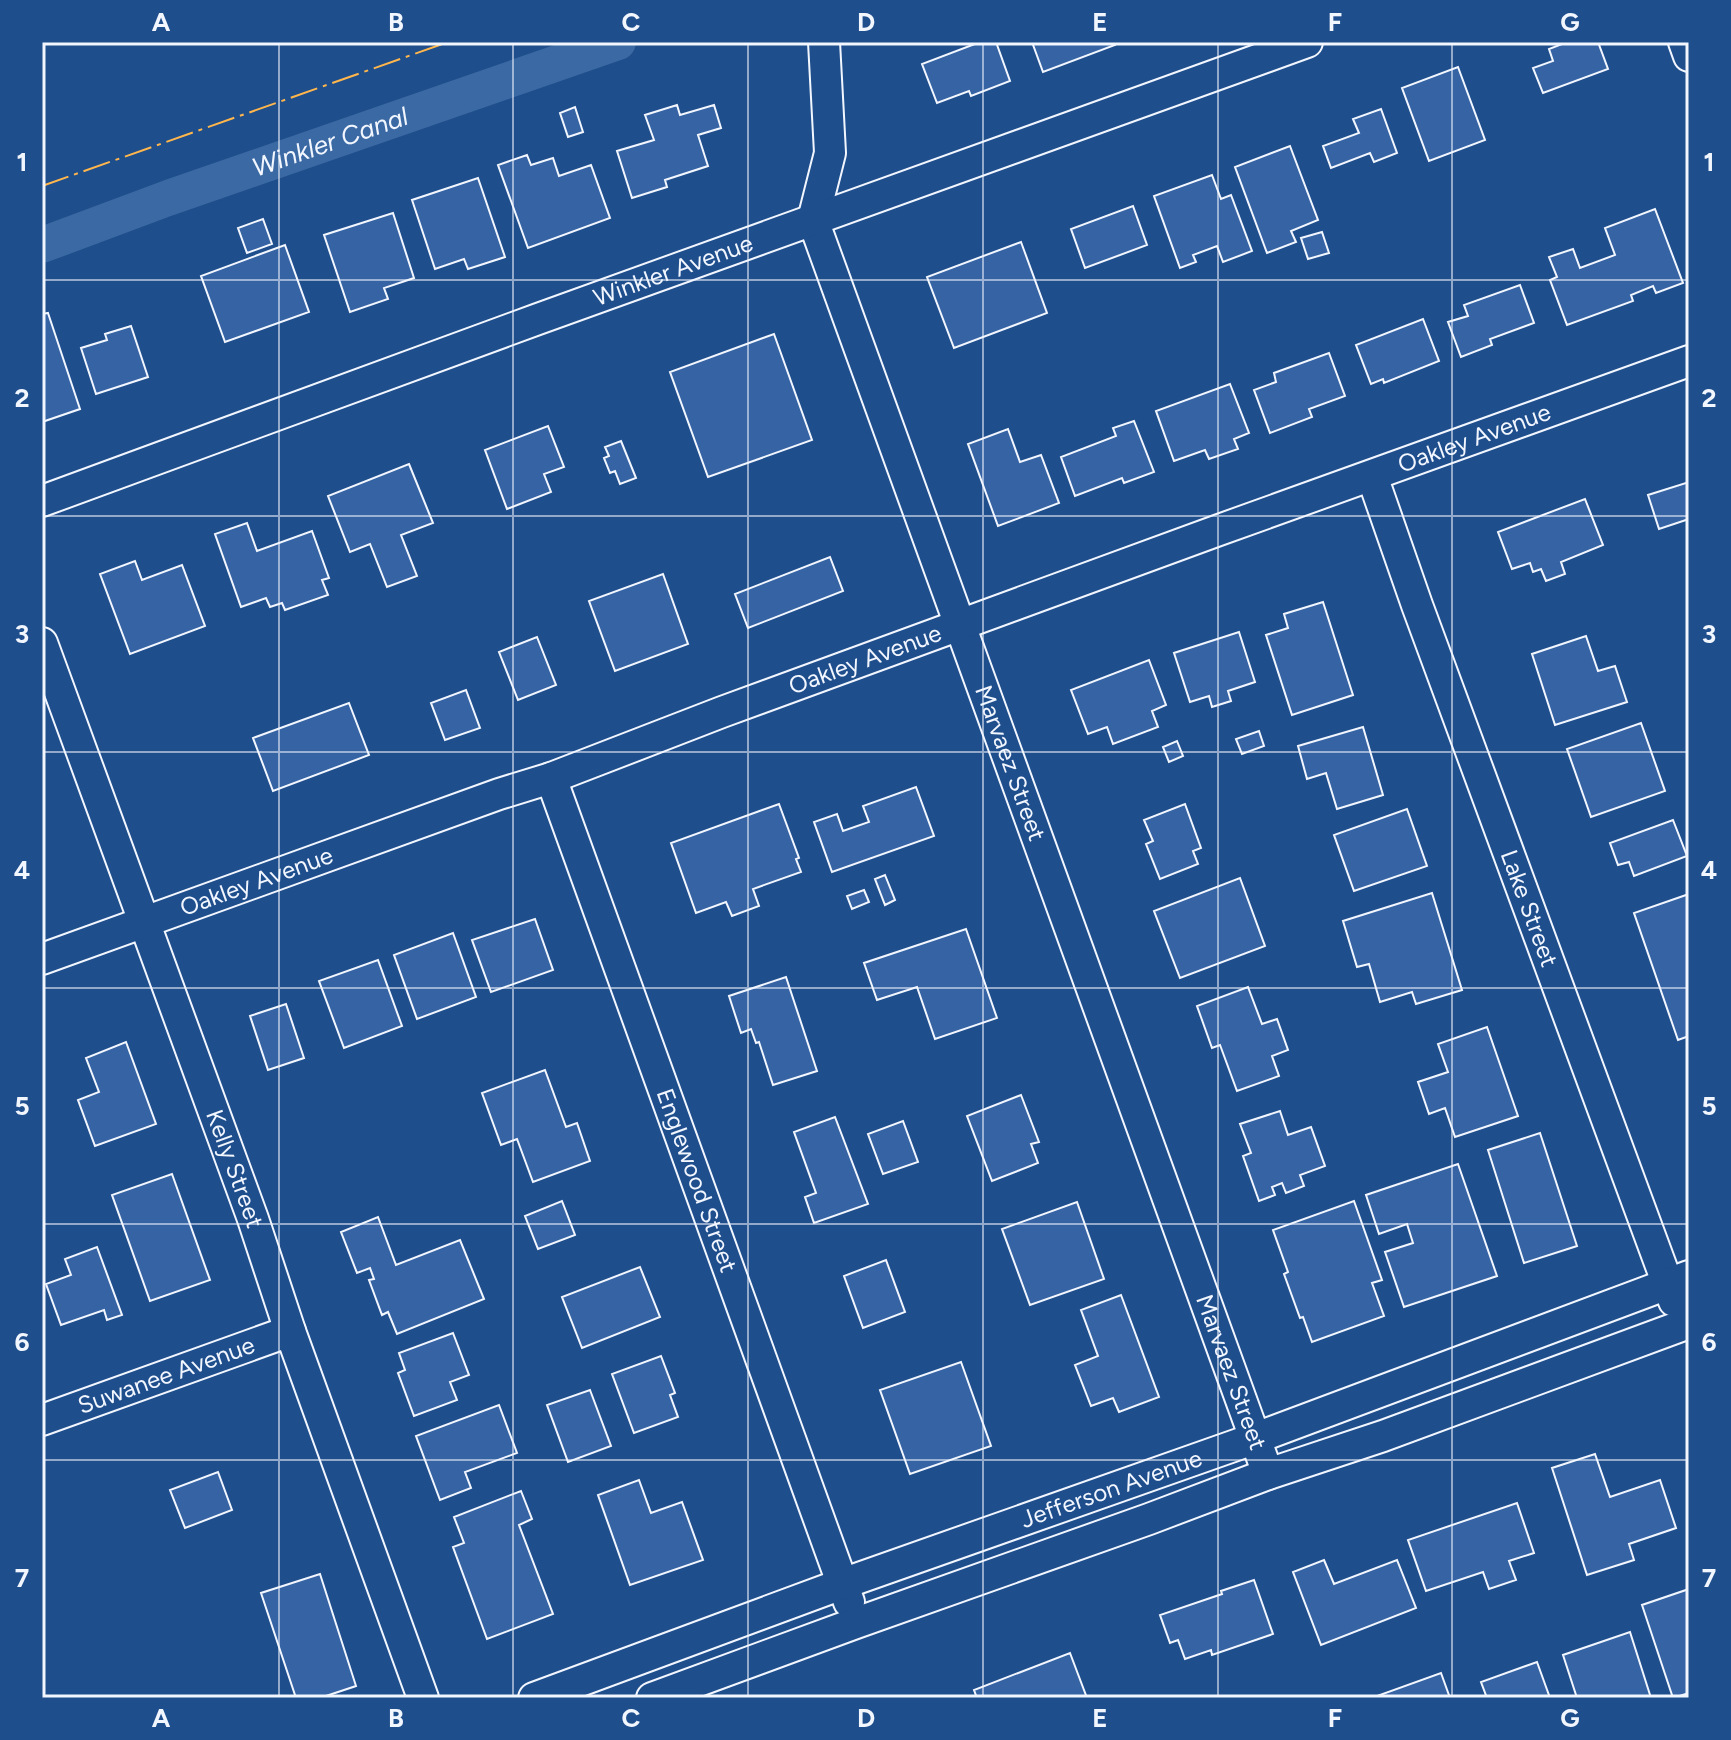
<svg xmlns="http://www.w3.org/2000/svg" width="1731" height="1740" font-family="Figtree,sans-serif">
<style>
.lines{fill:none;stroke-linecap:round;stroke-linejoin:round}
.canal{stroke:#3b69a3;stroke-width:36}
.building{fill:#3563a3;stroke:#f2f6ff;stroke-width:2}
.street-casing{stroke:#f2f6ff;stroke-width:34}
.street{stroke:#1f4e8c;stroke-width:30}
.power{stroke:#ffb74d;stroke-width:2;stroke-dasharray:28 6 4 6;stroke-linecap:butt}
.grid{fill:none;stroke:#f2f6ff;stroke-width:2;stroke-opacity:0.55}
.labels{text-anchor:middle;stroke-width:6;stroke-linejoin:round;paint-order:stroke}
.street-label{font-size:24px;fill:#f2f6ff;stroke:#1f4e8c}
.water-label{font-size:26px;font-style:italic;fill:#f2f6ff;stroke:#1f4e8c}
.neatline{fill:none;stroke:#f2f6ff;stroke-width:3}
.grid-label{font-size:26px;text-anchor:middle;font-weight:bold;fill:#f2f6ff}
</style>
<rect width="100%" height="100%" fill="#1f4e8c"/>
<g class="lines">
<path class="canal" id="s1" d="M42 245 168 198 618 42"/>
</g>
<path class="building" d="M980 42H996L1010 81 971 96 969 91 937 103 922 64Z
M1032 42H1114L1115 45 1043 72Z
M1567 42H1598L1608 69 1543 93 1533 68 1553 61 1549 49Z
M1458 67 1485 140 1429 161 1402 88Z
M677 105 680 115 714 105 721 128 698 135 708 166 665 180 667 187 632 198 617 151 654 140 645 115Z
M575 107 583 132 568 137 560 113Z
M1381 109 1397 153 1374 162 1370 153 1331 168 1323 146 1359 133 1353 119Z
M1290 146 1318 220 1291 231 1296 242 1267 253 1235 167Z
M527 155 531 165 553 158 559 176 591 165 610 218 528 248 498 165Z
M1212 175 1221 199 1231 195 1252 251 1223 262 1217 246 1193 255 1196 262 1180 268 1154 196Z
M478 178 505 257 468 269 464 259 435 269 412 200Z
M1133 206 1147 245 1085 268 1071 229Z
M1655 209 1683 283 1656 293 1653 286 1631 295 1633 301 1567 325 1550 280 1557 277 1549 257 1573 249 1580 268 1615 255 1605 228Z
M393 213 414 278 384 288 388 299 350 312 324 235Z
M263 219 272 244 247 253 238 228Z
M1322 232 1329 253 1308 259 1301 238Z
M1021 242 1047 313 954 348 927 277Z
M285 245 309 312 225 342 201 276Z
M1520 285 1534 323 1490 339 1492 345 1461 357 1448 322 1468 316 1464 305Z
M48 313 80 409 42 422V314Z
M1423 319 1439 361 1384 383 1383 379 1371 384 1356 345Z
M131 326 148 377 96 394 81 348 107 340 105 334Z
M774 334 812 440 708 477 670 372Z
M1329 353 1345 396 1309 409 1312 417 1270 433 1254 390 1276 382 1274 373Z
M1230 384 1249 433 1234 439 1238 449 1209 459 1205 450 1174 461 1156 411Z
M1134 421 1154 472 1124 483 1122 478 1075 496 1061 457 1116 436 1113 428Z
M548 426 564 467 544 474 551 492 507 509 485 450Z
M1008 429 1020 462 1041 455 1059 503 998 526 968 444Z
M621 441 636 478 620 484 615 471 610 473 604 458 609 456 605 447Z
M409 464 433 523 401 535 417 576 387 587 370 544 350 552 328 496Z
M1689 482V519L1659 529 1648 495Z
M1585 499 1603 545 1561 562 1565 574 1546 581 1541 569 1533 572 1530 563 1512 569 1498 532Z
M247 523 257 551 312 531 329 578 322 580 328 595 285 610 282 603 270 607 266 598 241 607 215 534Z
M830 557 843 591 748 628 735 594Z
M135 561 142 580 182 565 205 626 130 654 100 574Z
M663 574 688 644 615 671 589 601Z
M1323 602 1353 695 1292 715 1266 635 1288 628 1284 614Z
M1239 632 1255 682 1228 691 1231 701 1212 707 1209 696 1190 702 1174 653Z
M1586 636 1598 671 1615 666 1627 702 1555 725 1532 654Z
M537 637 556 685 518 700 499 652Z
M1149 660 1166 705 1152 711 1158 727 1113 744 1107 727 1088 734 1071 690Z
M466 690 480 728 445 740 431 703Z
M349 703 369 755 273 791 253 738Z
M1641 723 1665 791 1591 817 1567 749Z
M1363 727 1383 795 1337 809 1326 773 1307 779 1298 746Z
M1259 731 1264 746 1242 754 1236 739Z
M1177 741 1183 756 1169 762 1163 747Z
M916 787 934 836 832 872 814 822 837 814 843 831 869 822 863 806Z
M779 804 799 858 796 859 801 872 753 889 759 906 732 916 726 902 696 913 671 843Z
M1185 804 1201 848 1193 851 1198 864 1160 879 1146 844 1153 841 1144 820Z
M1407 809 1427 866 1354 891 1334 835Z
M1673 820 1687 856 1634 876 1629 862 1618 865 1610 843Z
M885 875 895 900 885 905 875 879Z
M1240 878 1265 946 1180 978 1154 911Z
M864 890 869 902 852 909 847 896Z
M1432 893 1462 990 1416 1004 1412 992 1380 1002 1369 964 1357 967 1343 921Z
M1689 894V1036L1678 1040 1634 913Z
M535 919 553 970 491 992 472 940Z
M966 929 997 1018 935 1039 917 987 877 1000 864 963Z
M453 933 476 997 417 1019 394 955Z
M378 960 402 1026 344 1048 319 981Z
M786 977 817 1071 773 1085 759 1042 756 1043 751 1029 741 1033 729 996Z
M1248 987 1262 1024 1277 1019 1288 1050 1272 1056 1279 1076 1237 1091 1220 1045 1212 1048 1197 1006Z
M286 1004 304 1058 268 1070 250 1016Z
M1487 1027 1518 1116 1455 1137 1445 1108 1429 1114 1418 1082 1448 1072 1438 1044Z
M126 1042 156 1124 95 1146 78 1100 99 1092 86 1058Z
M545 1070 566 1127 577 1123 590 1161 533 1182 517 1139 501 1145 482 1093Z
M1021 1095 1039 1142 1031 1144 1038 1163 992 1181 967 1116Z
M1280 1111 1288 1135 1311 1127 1325 1166 1300 1175 1304 1186 1286 1193 1282 1183 1272 1187 1275 1195 1259 1201 1243 1156 1251 1153 1240 1124Z
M835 1117 868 1204 814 1223 805 1197 816 1193 794 1132Z
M903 1121 918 1162 883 1174 868 1134Z
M1540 1133 1577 1246 1524 1263 1488 1150Z
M1458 1164 1497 1276 1404 1307 1385 1252 1413 1243 1407 1224 1379 1234 1366 1195Z
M172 1174 210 1280 150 1301 112 1195Z
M562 1201 575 1235 538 1249 525 1216Z
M1354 1201 1382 1280 1372 1283 1384 1316 1312 1342 1303 1317 1300 1318 1284 1274 1288 1272 1273 1230Z
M1077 1202 1104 1279 1030 1305 1002 1229Z
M378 1217 396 1265 460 1240 484 1299 397 1334 388 1312 382 1315 369 1280 374 1279 370 1268 357 1273 341 1232Z
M97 1247 122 1315 107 1320 104 1310 61 1325 46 1284 71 1275 65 1259Z
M886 1260 905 1312 863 1328 844 1276Z
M640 1267 660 1317 582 1348 562 1297Z
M1121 1295 1159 1397 1119 1412 1113 1398 1091 1406 1075 1365 1098 1356 1081 1310Z
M453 1333 469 1375 450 1382 457 1400 414 1416 398 1373 405 1370 399 1353Z
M661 1356 675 1393 670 1395 678 1417 634 1433 612 1374Z
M961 1362 991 1446 910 1474 880 1390Z
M590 1390 611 1446 568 1462 547 1405Z
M499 1405 517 1453 465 1472 471 1488 440 1500 416 1436Z
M1595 1454 1610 1497 1660 1480 1676 1528 1629 1544 1634 1560 1587 1575 1552 1468Z
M218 1472 232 1510 185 1528 170 1490Z
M639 1480 651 1513 682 1502 703 1560 630 1585 598 1495Z
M521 1491 532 1519 519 1525 553 1614 487 1639 453 1547 464 1543 454 1517Z
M1517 1503 1534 1553 1509 1561 1516 1580 1489 1589 1483 1572 1426 1591 1408 1540Z
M1324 1560 1334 1584 1397 1560 1416 1608 1321 1645 1293 1572Z
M320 1574 356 1686 320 1698H296L261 1593Z
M1254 1580 1273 1634 1212 1655 1211 1650 1185 1659 1178 1640 1170 1643 1160 1615 1222 1594 1221 1591Z
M1689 1589V1693L1673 1698 1642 1605Z
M1630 1632 1651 1698H1577L1563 1655Z
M1070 1653 1087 1698H977L974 1690Z
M1537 1662 1550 1698H1487L1481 1682Z
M1441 1673 1450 1698H1378L1377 1696Z"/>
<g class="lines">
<defs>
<g id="street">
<path id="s2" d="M824 42 830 153 813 220 1268 1474"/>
<path d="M1684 42 1689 56"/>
<path id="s3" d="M1372 476 1417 605 1674 1301"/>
<path id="s4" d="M42 501 538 319 1307 42"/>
<path id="s5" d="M42 643 253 1219 290 1331 423 1698"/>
<path id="s6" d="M551 778 849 1602"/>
<path id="s7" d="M42 959 499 794 551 778 722 712 1219 530 1689 361"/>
<path id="s8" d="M42 1420 290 1331"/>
<path id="s9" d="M534 1698 842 1584 1256 1438 1689 1276"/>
<path d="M652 1698 856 1623 1149 1519 1268 1474 1383 1436 1689 1323"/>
</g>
</defs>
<use href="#street" class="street-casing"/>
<use href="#street" class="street"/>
<path class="power" d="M42 186 448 42"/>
</g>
<path class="grid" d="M279 42V1698M513 42V1698M748 42V1698M983 42V1698M1218 42V1698M1452 42V1698M42 280H1689M42 516H1689M42 752H1689M42 988H1689M42 1224H1689M42 1460H1689"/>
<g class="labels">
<g class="street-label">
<text dy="8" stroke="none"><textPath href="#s4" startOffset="672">Winkler Avenue</textPath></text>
<text dy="8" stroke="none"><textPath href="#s7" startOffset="1524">Oakley Avenue</textPath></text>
<text dy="8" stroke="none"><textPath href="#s7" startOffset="876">Oakley Avenue</textPath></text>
<text dy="8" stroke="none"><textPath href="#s2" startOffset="758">Marvaez Street</textPath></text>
<text dy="8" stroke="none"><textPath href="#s7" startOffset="228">Oakley Avenue</textPath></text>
<text dy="8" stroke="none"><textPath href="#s3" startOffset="460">Lake Street</textPath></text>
<text dy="8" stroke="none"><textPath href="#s5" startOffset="560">Kelly Street</textPath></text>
<text dy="8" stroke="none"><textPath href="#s6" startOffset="428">Englewood Street</textPath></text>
<text dy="8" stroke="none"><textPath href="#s2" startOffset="1406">Marvaez Street</textPath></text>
<text dy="8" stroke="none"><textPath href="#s8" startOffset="132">Suwanee Avenue</textPath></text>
<text dy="8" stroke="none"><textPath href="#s9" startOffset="614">Jefferson Avenue</textPath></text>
</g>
<g class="water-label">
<text dy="9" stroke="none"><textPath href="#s1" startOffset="306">Winkler Canal</textPath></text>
</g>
</g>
<rect width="1731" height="1740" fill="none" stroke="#1f4e8c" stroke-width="88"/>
<rect x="44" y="44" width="1643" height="1652" class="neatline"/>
<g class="grid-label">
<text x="161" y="31">A</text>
<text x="396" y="31">B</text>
<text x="631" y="31">C</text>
<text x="866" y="31">D</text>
<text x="1100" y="31">E</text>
<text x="1335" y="31">F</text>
<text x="1570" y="31">G</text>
<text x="22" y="171">1</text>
<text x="1709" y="171">1</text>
<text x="22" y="407">2</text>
<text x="1709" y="407">2</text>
<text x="22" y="643">3</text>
<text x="1709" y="643">3</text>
<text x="22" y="879">4</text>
<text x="1709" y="879">4</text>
<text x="22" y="1115">5</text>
<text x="1709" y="1115">5</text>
<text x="22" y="1351">6</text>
<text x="1709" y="1351">6</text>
<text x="22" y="1587">7</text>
<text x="1709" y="1587">7</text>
<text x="161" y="1727">A</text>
<text x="396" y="1727">B</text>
<text x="631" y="1727">C</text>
<text x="866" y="1727">D</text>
<text x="1100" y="1727">E</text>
<text x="1335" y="1727">F</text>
<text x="1570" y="1727">G</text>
</g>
</svg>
